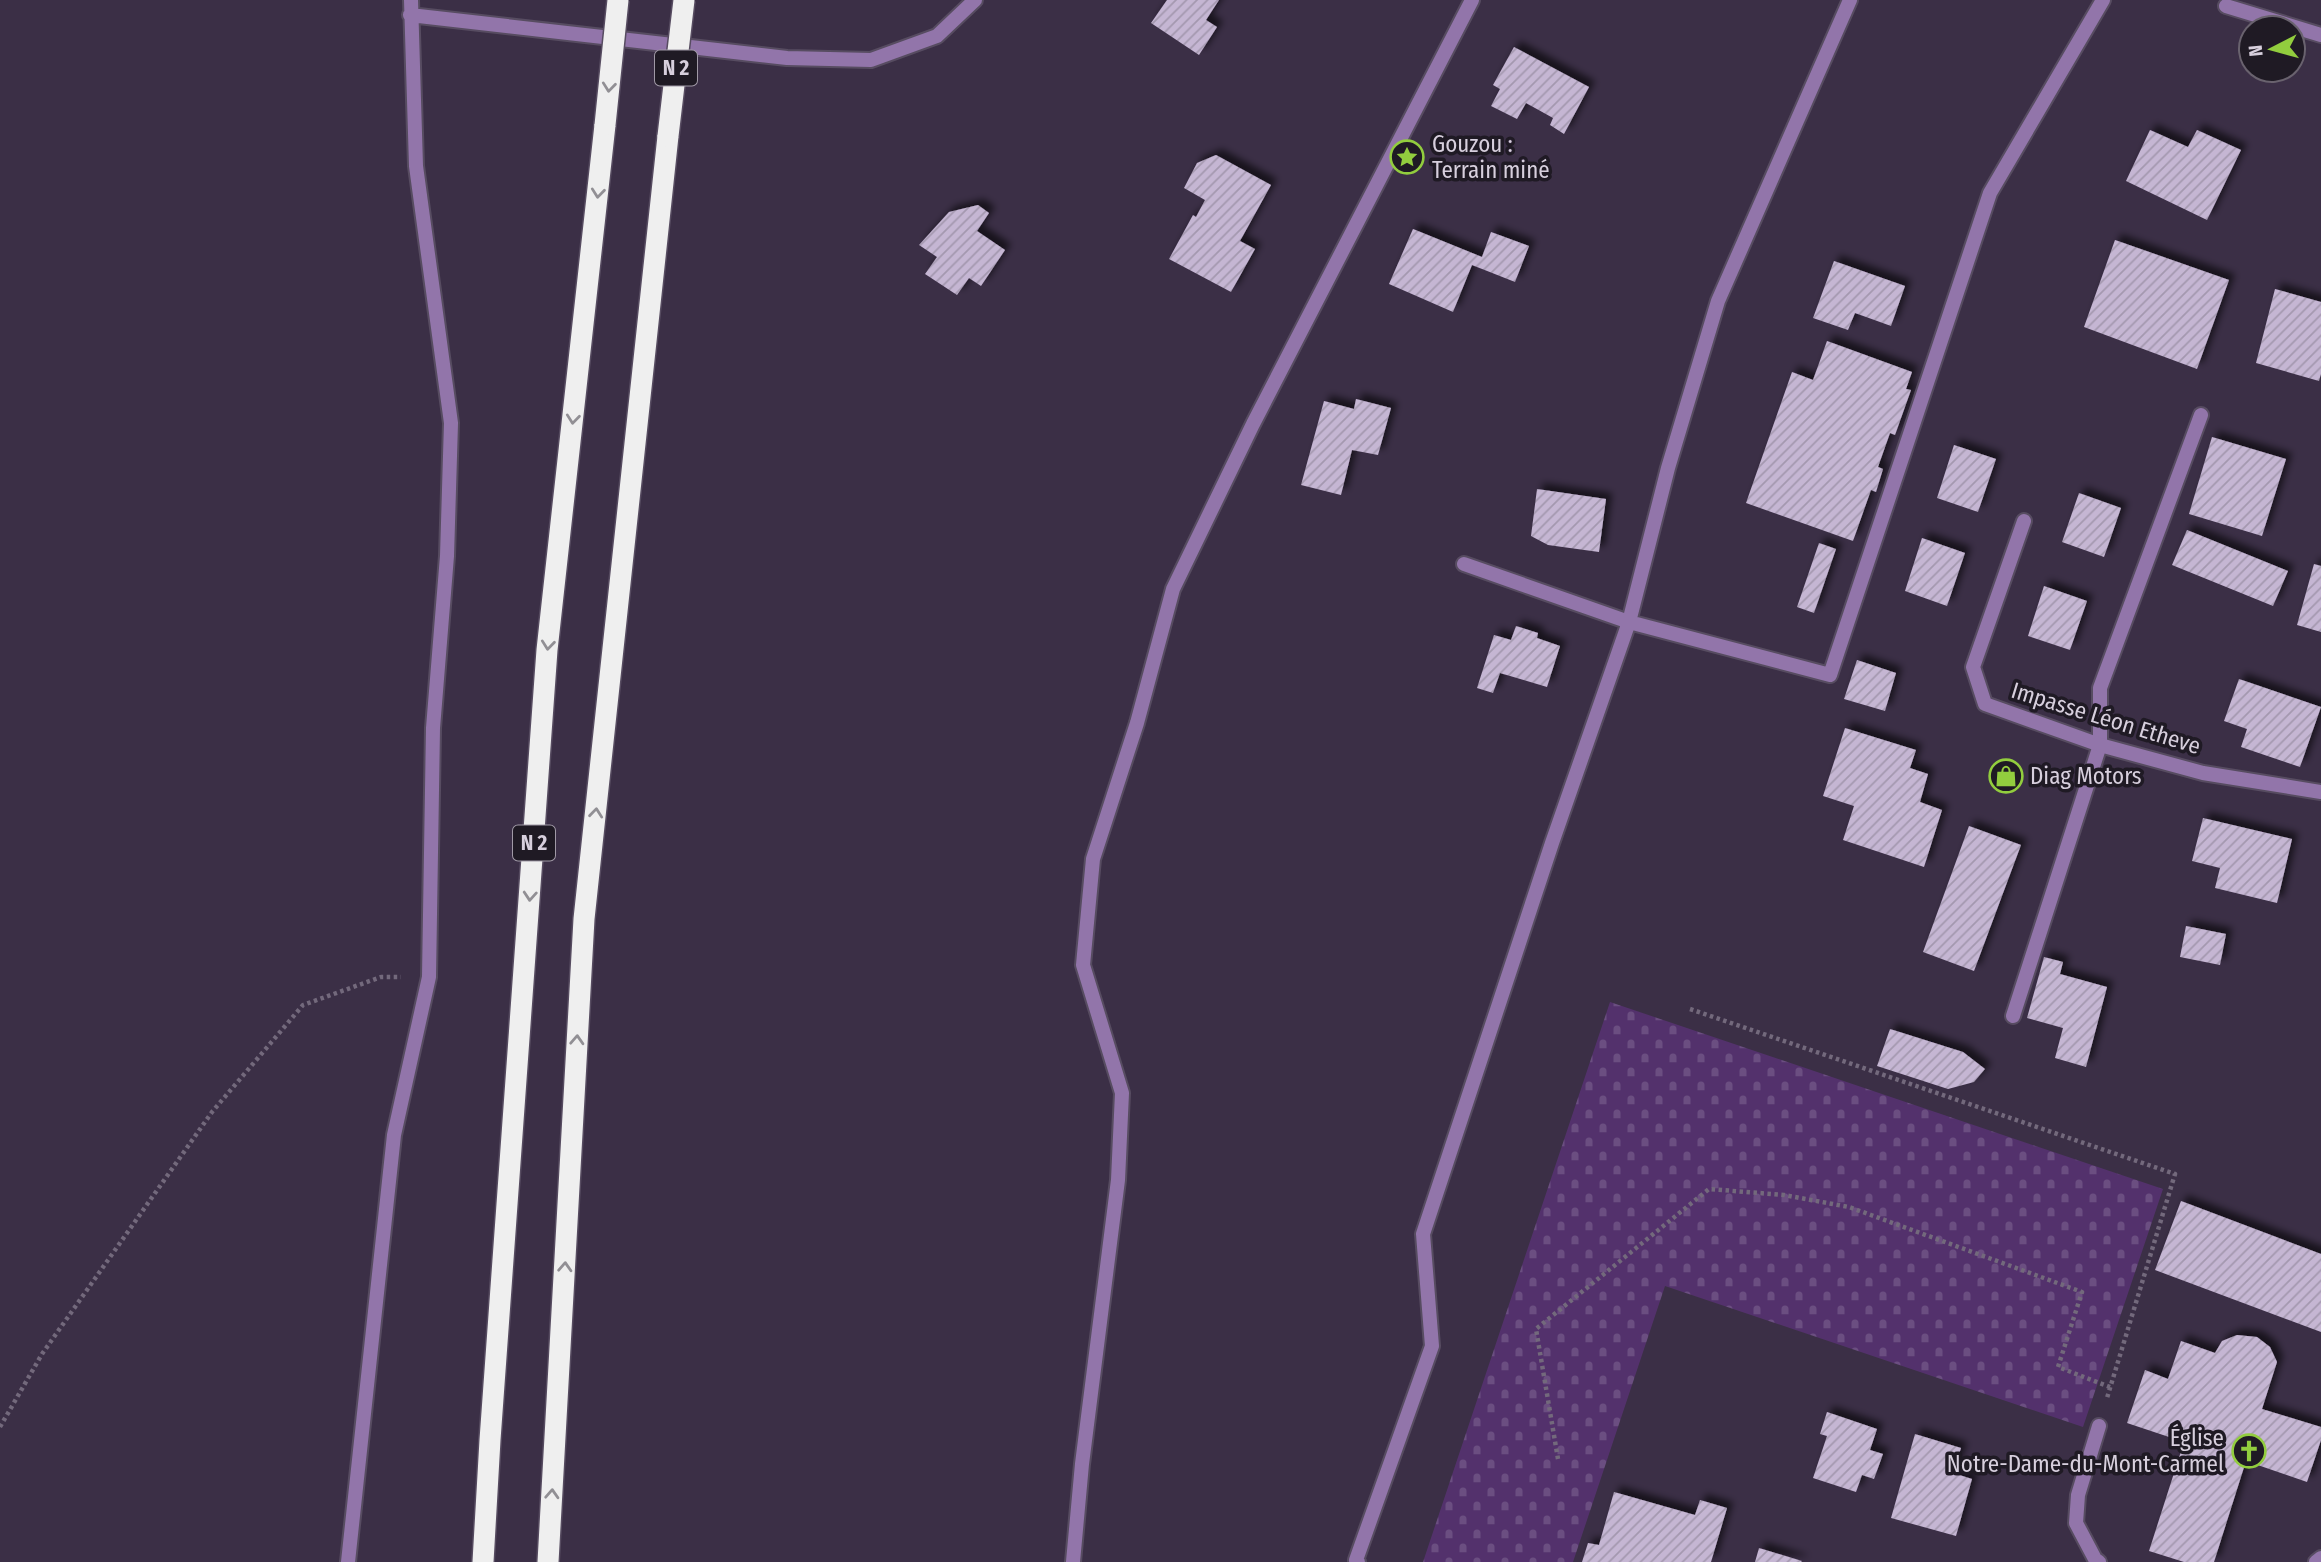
<svg xmlns="http://www.w3.org/2000/svg" width="2321" height="1562" font-family="'Fira Sans Condensed',sans-serif">
<style>
.cemetery{fill:url(#cemetery-stones)}
.building{fill:url(#building-hatch);filter:url(#shadow)}
.lines{fill:none;stroke-linecap:round;stroke-linejoin:round}
.lane-casing{stroke:#574c61;stroke-width:18}
.street-casing{stroke:#574c61;stroke-width:18}
.highway-casing{stroke:#574c61;stroke-width:24}
.path{stroke:#73697c;stroke-width:4.5;stroke-dasharray:3.5 3.5;stroke-linecap:butt}
.lane{stroke:#9275aa;stroke-width:14}
.street{stroke:#9275aa;stroke-width:14}
.highway{stroke:#efefef;stroke-width:21}
.highway-bridge-casing{stroke:#574c61;stroke-width:24;stroke-linecap:butt}
.highway-bridge{stroke:#efefef;stroke-width:21}
.oneway{stroke:#918f94}
.labels{text-anchor:middle;stroke-width:7;stroke-linejoin:round;paint-order:stroke}
.shield{fill:#1f1a24;stroke:#a099a6;stroke-width:2}
.shield-label{font-size:21px;font-weight:bold;fill:#d7cfdd}
.poi-label{font-size:23px;fill:#d7cfdd;stroke:#1f1a24;text-anchor:start}
.street-label{font-size:23px;fill:#d7cfdd;stroke:#1f1a24}
</style>
<defs>
<pattern id="cemetery-stones" width="16" height="16" patternUnits="userSpaceOnUse" patternTransform="scale(1.75)"><rect width="16" height="16" fill="#53316c"/><path d="M2 7V4a2 2 0 0 1 4 0v3zM10 15v-3a2 2 0 0 1 4 0v3z" fill="#6b4e81"/></pattern>
<pattern id="building-hatch" width="6" height="6" patternUnits="userSpaceOnUse" patternTransform="scale(1.75)"><rect width="6" height="6" fill="#c5b6d3"/><path d="M-1 1l2-2M0 6l6-6M5 7l2-2" fill="none" stroke="#a498af"/></pattern>
<filter id="shadow"><feDropShadow dx="6" dy="-6" stdDeviation="3.5" flood-color="#0009"/></filter>
</defs>
<rect width="100%" height="100%" fill="#3b2f46"/>
<path class="cemetery" d="M1610 1002 2163 1189 2083 1427 1665 1286 1573 1562H1423Z"/>
<path class="building" d="M1167 0H1219L1206 20 1217 27 1199 55 1151 23Z
M1514 47 1589 87 1564 134 1550 125 1553 118 1526 103 1517 119 1491 106 1500 89 1493 85Z
M2150 130 2188 147 2197 130 2241 150 2207 220 2126 181Z
M1216 155 1271 185 1240 241 1255 249 1231 292 1169 259 1193 215 1196 217 1205 200 1184 188 1197 163Z
M978 205 989 213 977 231 1005 250 981 286 969 278 957 295 925 274 937 257 919 245 949 212Z
M1413 229 1482 257 1491 232 1529 246 1515 282 1472 265 1453 312 1389 284Z
M2115 240 2229 280 2197 369 2084 327Z
M1834 261 1905 286 1891 326 1855 313 1848 330 1813 318Z
M2275 289 2321 302V374L2319 381 2256 363Z
M1827 341 1912 372 1906 389 1911 390 1895 435 1890 433 1878 467 1883 469 1876 492 1871 490 1853 541 1746 503 1792 372 1813 380Z
M1356 399 1391 408 1378 455 1352 450 1341 495 1301 485 1324 401 1354 409Z
M2212 437 2286 459 2262 536 2189 514Z
M1954 445 1996 459 1978 512 1937 498Z
M1537 489 1606 499 1599 552 1548 545 1531 536Z
M2079 493 2121 508 2104 557 2062 542Z
M2187 530 2288 571 2273 606 2172 565Z
M1922 538 1965 553 1947 606 1905 591Z
M1819 543 1836 549 1814 613 1797 607Z
M2314 564 2321 566V632L2297 625Z
M2044 586 2087 601 2070 650 2028 636Z
M1516 626 1538 633 1537 638 1560 646 1547 687 1500 673 1493 693 1477 688 1494 635 1511 640Z
M1857 660 1896 673 1885 711 1844 699Z
M2239 679 2321 707 2300 767 2241 747 2247 729 2224 721Z
M1845 728 1916 750 1910 768 1928 774 1920 802 1942 810 1924 867 1843 840 1854 806 1823 796Z
M2203 818 2292 839 2277 903 2215 888 2220 868 2192 861Z
M1969 826 2021 845 1974 971 1923 952Z
M2186 926 2226 934 2220 965 2180 957Z
M2044 957 2063 962 2060 974 2107 987 2086 1067 2055 1058 2063 1028 2027 1018Z
M1890 1029 1963 1052 1985 1069 1974 1082 1948 1089 1877 1066Z
M2181 1201 2321 1254V1332L2155 1270Z
M2237 1335 2257 1337 2270 1347 2277 1362 2262 1409 2321 1427V1440L2307 1482 2246 1461 2214 1562H2184L2149 1551 2184 1442 2127 1423 2145 1370 2168 1379 2181 1341 2215 1353 2222 1341Z
M1827 1412 1877 1429 1870 1450 1883 1454 1874 1479 1862 1475 1856 1492 1813 1478 1827 1436 1820 1434Z
M1915 1434 1961 1448 1953 1473 1972 1479 1956 1536 1891 1518Z
M1614 1492 1695 1515 1700 1500 1727 1508 1711 1562H1582L1588 1543 1599 1545Z
M1759 1548 1802 1561 1801 1562H1755Z"/>
<g class="lines">
<defs>
<path id="lane" d="M2013 1016 2100 745V688L2201 415"/>
<path id="street" d="M2226 6 2321 35
M410 15 787 58 871 60 937 36 975 0
M2024 521 1973 667 1985 704 2100 745 2203 773 2321 792
M1464 564 1629 622 1830 675 1990 193 2103 0
M2099 1426 2078 1495 2076 1523 2095 1559 2099 1562
M348 1562 394 1135 429 977 433 728 447 556 451 423 416 166 411 0
M1073 1562 1082 1464 1118 1180 1122 1093 1083 965 1093 859 1137 723 1173 589 1253 424 1472 0
M1358 1562 1356 1560 1432 1346 1423 1234 1552 843 1629 622 1668 468 1718 301 1850 0
M2316 1562 2321 1558"/>
<path id="highway" d="M483 1562 490 1440 547 650 605 125
M548 1562 584 919 668 136"/>
</defs>
<use href="#lane" class="lane-casing"/>
<use href="#street" class="street-casing"/>
<use href="#highway" class="highway-casing"/>
<path class="path" d="M1690 1009 2175 1174 2107 1398
M0 1427 42 1354 212 1112 303 1005 381 977H401
M1558 1459 1536 1329 1709 1189 1784 1195 1849 1207 2082 1292 2058 1367 2110 1387"/>
<use href="#lane" class="lane"/>
<use href="#street" class="street"/>
<use href="#highway" class="highway"/>
<defs>
<path id="highway-bridge" d="M605 125 618 0
M668 136 684 0"/>
</defs>
<use href="#highway-bridge" class="highway-bridge-casing"/>
<use href="#highway-bridge" class="highway-bridge"/>
</g>
<defs><path id="oneway-chevron" d="M-2-3.5L2.5 0L-2 3.5" fill="none" stroke-width="1.6" stroke-linecap="round" stroke-linejoin="round" transform="scale(1.75)"/></defs>
<g class="oneway">
<use href="#oneway-chevron" transform="translate(609 87) rotate(96)"/>
<use href="#oneway-chevron" transform="translate(598 193) rotate(96)"/>
<use href="#oneway-chevron" transform="translate(573 419) rotate(96)"/>
<use href="#oneway-chevron" transform="translate(548 645) rotate(96)"/>
<use href="#oneway-chevron" transform="translate(596 813) rotate(-84)"/>
<use href="#oneway-chevron" transform="translate(530 896) rotate(94)"/>
<use href="#oneway-chevron" transform="translate(577 1040) rotate(-87)"/>
<use href="#oneway-chevron" transform="translate(565 1267) rotate(-87)"/>
<use href="#oneway-chevron" transform="translate(552 1494) rotate(-87)"/>
</g>
<defs>
<symbol id="sight-ring" viewBox="-11 -11 22 22"><circle r="9.5" fill="#1f1a24" stroke="#92cd3e" stroke-width="1.5"/><path d="M0-6L1.8-2.2L6-1.7L2.9 1.2L3.7 5.4L0 3.3L-3.7 5.4L-2.9 1.2L-6-1.7L-1.8-2.2Z" fill="#92cd3e"/></symbol>
<symbol id="shop-ring" viewBox="-11 -11 22 22"><circle r="9.5" fill="#1f1a24" stroke="#92cd3e" stroke-width="1.5"/><path d="M-5-2.5h2.3a2.7 3.5 0 0 1 5.4 0H5L5.5 6h-11ZM-1.5-2.5h3a1.5 2.3 0 0 0-3 0Z" fill="#92cd3e"/></symbol>
<symbol id="church-ring" viewBox="-11 -11 22 22"><circle r="9.5" fill="#1f1a24" stroke="#92cd3e" stroke-width="1.5"/><path d="M-1.2-6h2.4v3.5h3.3v2.4h-3.3V6h-2.4V-.1h-3.3v-2.4h3.3Z" fill="#92cd3e"/></symbol>
</defs>
<g fill-rule="evenodd">
<use href="#sight-ring" x="1388" y="138" width="38" height="38"/>
<use href="#shop-ring" x="1987" y="757" width="38" height="38"/>
<use href="#church-ring" x="2230" y="1432" width="38" height="38"/>
</g>
<g class="labels">
<g class="shield">
<rect x="655" y="50.5" width="42" height="35" rx="5"/>
<rect x="513" y="825.5" width="42" height="35" rx="5"/>
</g>
<g class="shield-label">
<text x="676" y="75">N 2</text>
<text x="534" y="850">N 2</text>
</g>
<g class="poi-label">
<text x="1432" y="152">Gouzou :<tspan x="1432" dy="26">Terrain miné</tspan></text>
<text x="2030" y="784">Diag Motors</text>
<text x="2224" y="1446" text-anchor="end">Église<tspan x="2224" dy="26">Notre-Dame-du-Mont-Carmel</tspan></text>
</g>
<g class="street-label">
<text transform="translate(2106 718) rotate(17)" y="8">Impasse Léon Etheve</text>
</g>
</g>
<g transform="translate(2272 49) rotate(264)"><circle r="33" fill="#1f1a24" stroke="#69626e" stroke-width="2"/>
<path d="M0-5L12 26L0 18L-12 26Z" fill="#92cd3e"/>
<text y="-10" font-size="19" font-weight="bold" text-anchor="middle" fill="#d7cfdd">N</text>
</g>
</svg>
